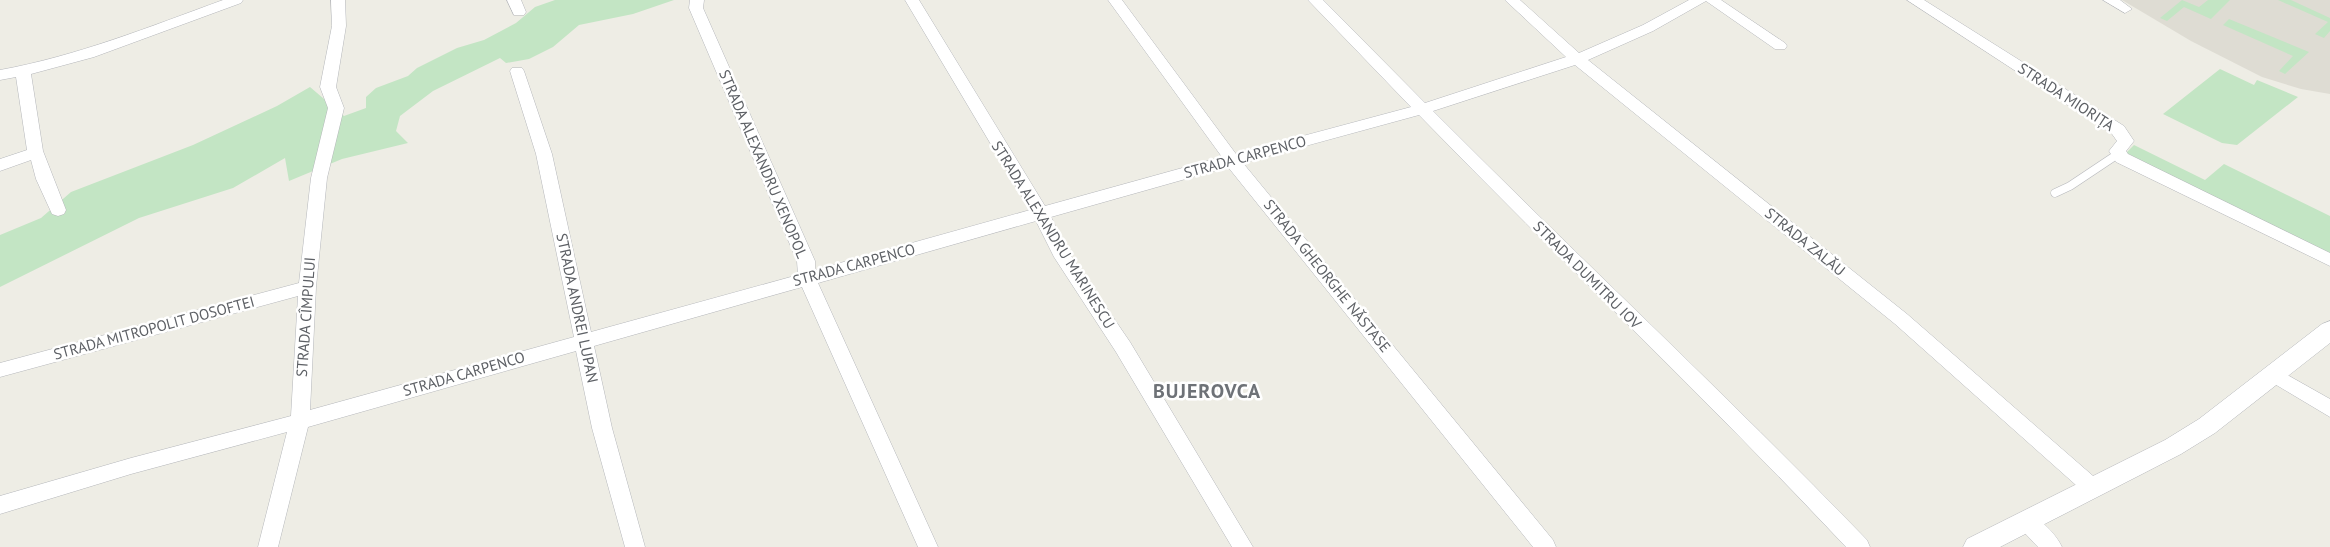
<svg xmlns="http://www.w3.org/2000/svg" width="2330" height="547" font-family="'PT Sans',sans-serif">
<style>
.education{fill:#dedcd3}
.green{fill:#c3e5c4}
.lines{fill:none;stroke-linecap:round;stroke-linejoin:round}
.service-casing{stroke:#b5b7bb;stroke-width:9}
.minor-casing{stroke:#b5b7bb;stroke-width:1}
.tertiary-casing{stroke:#b5b7bb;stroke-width:1}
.service{stroke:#fff;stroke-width:8}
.minor{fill:#fff;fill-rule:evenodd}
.tertiary{fill:#fff;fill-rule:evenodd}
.labels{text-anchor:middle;stroke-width:5;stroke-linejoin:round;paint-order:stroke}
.street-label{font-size:15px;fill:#5d6065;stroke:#fff}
.district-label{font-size:20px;font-weight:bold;letter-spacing:1px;fill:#6e7277;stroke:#fff}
</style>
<rect width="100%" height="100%" fill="#eeede5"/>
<path class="education" d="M2122 0H2330V94L2301 89 2262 77 2191 41Z"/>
<path class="green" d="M555 0H674L633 14 579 25 553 47 529 59 506 63 500 58 433 91 400 116 396 131 408 143 342 159 289 181 285 158 233 188 139 218 0 287V235L41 218 71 192 193 145 277 106 310 87 344 116 366 108V97L376 88 408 76 417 68 457 48 484 40 516 23 535 7Z
M2182 0 2199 7 2208 0H2230L2211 19 2184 7 2167 21 2160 18Z
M2278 0H2291L2330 18V31L2324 38 2315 34 2328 22Z
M2229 19 2309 52 2285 74 2279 71 2293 56 2223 25Z
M2220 69 2254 85 2257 80 2298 97 2237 145 2222 143 2163 114Z
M2134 145 2205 180 2224 164 2330 216V254L2296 241 2126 153Z"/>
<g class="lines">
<defs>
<path id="service" d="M2055 193 2070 186 2118 154"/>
<path id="minor" d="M223 0H243L241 3 94 57 31 74 43 151 66 210 64 214 58 216 52 214 36 179 31 160 0 171V159L27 150 16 77 0 80V70C77 56 149 27 223 0Z
M331 0H345L346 26 336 87 344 108 327 178 316 287 310 410 574 337 536 154 510 71 512 68H522L524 71 552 154 591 332 798 275 797 261 689 8 690 0H704L703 8 815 261V270L1030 210 905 0H919L1045 206 1222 157 1108 0H1122L1236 154 1411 107 1308 0H1323L1425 103 1566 57 1505 0H1520L1579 53 1643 25 1689 0H1721L1785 43 1787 46 1785 49H1775L1706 1 1653 31 1588 60 1907 314 2100 482 2103 488 2100 494 2093 497 2086 494 1895 324 1575 65 1433 111C1577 256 1726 394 1867 540L1870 547H1846C1708 400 1560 260 1419 115L1243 163 1553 540 1556 547H1533L1228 167 1051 217 1067 250 1130 342 1253 547H1232L1116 352 1054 257 1036 221 818 283 938 547H918L802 287 594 346 612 428 645 547H625L592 428 576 351 308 427 278 547H258L287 432 131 474 0 514V496L131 458 291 416 298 296 0 377V363L299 283 311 178 328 108 320 87 332 26Z
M507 0H521L526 12 524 15H514Z
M1907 0H1924L2124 126 2134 141 2126 151 2128 154 2330 253V266L2116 162 2109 151 2117 141 2112 134Z
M2103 0H2120L2132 9 2125 13Z
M2275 368 2330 399V417L2268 380 2266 375 2268 370Z
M2027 513C2040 518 2056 534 2062 547H2038L2020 528 2017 522 2020 516Z"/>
<path id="tertiary" d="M2330 321V343L2215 433 2181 454 2000 547H1963L1967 539 2165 440 2199 419 2322 324Z"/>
</defs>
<use href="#service" class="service-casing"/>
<use href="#minor" class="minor-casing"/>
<use href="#tertiary" class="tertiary-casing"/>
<use href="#service" class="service"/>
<use href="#minor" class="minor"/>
<use href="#tertiary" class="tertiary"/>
</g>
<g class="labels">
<g class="street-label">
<text transform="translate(2066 97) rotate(33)" y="5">STRADA MIORIȚA</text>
<text transform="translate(1245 157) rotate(-15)" y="5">STRADA CARPENCO</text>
<text transform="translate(763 164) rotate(67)" y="5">STRADA ALEXANDRU XENOPOL</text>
<text transform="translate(1053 235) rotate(58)" y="5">STRADA ALEXANDRU MARINESCU</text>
<text transform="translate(1805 242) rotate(39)" y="5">STRADA ZALĂU</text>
<text transform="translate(854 265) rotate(-15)" y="5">STRADA CARPENCO</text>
<text transform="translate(1587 275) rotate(45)" y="5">STRADA DUMITRU IOV</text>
<text transform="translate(1327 276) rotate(51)" y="5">STRADA GHEORGHE NĂSTASE</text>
<text transform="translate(577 308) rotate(78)" y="5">STRADA ANDREI LUPAN</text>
<text transform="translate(306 317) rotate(-86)" y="5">STRADA CÎMPULUI</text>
<text transform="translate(154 328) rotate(-15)" y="5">STRADA MITROPOLIT DOSOFTEI</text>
<text transform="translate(464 374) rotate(-16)" y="5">STRADA CARPENCO</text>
</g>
<g class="district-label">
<text x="1207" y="398">BUJEROVCA</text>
</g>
</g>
</svg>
